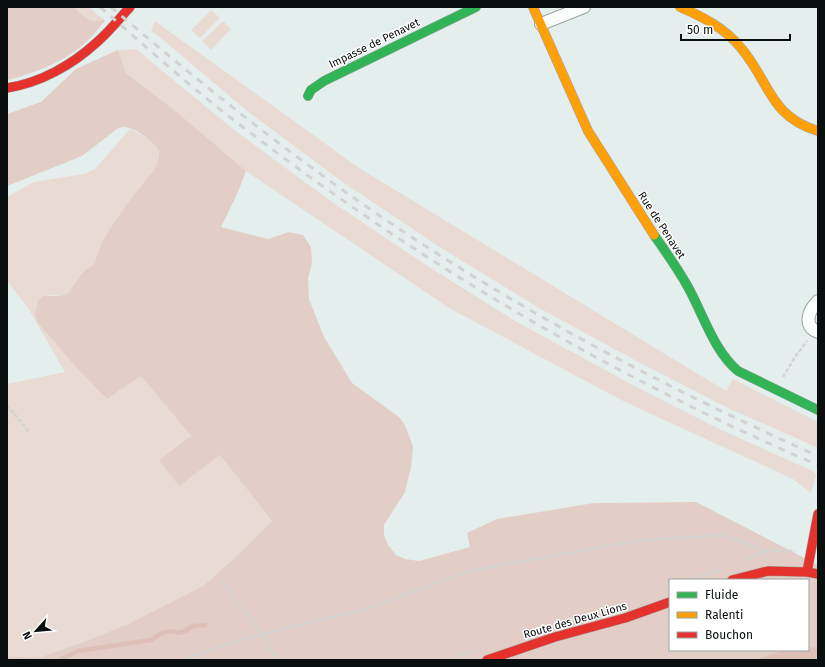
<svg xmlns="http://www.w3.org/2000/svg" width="825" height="667" font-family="'Fira Sans',sans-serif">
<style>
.green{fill:#e9dbd4}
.forest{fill:#e2cec6;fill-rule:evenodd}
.water{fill:#dec0b8}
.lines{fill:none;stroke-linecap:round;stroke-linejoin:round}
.stream{stroke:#dec0b8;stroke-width:4.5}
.street-casing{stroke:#9ba3a1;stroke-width:14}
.fast-casing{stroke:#9ba3a1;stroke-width:10}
.slow-casing{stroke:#9ba3a1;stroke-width:10}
.jam-casing{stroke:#9ba3a1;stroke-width:10}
.path{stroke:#d0d4d3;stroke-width:2.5;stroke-dasharray:4 2;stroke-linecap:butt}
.street{stroke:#fbfcfc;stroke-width:12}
.fast{stroke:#30b455;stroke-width:9}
.slow{stroke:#ff9f0a;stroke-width:9}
.jam{stroke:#e5322d;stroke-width:9}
.rail{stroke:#d0d3d2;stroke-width:3;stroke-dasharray:7 7;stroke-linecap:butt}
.labels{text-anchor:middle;stroke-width:3;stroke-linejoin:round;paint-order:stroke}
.street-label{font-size:11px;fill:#090f0e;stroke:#fff}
</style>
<rect width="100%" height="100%" fill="#e4eeec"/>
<path class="green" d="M74 7H89L103 19C92 26 81 14 74 7Z
M211 10 220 18 200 38 191 30Z
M155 21 359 168 726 391 733 379 818 422V448L728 408 642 364 539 308 438 246 341 181 247 111 156 34 151 32Z
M223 21 231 29 211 50 202 41Z
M136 49 233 129 328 199 426 265 515 321 631 384 717 428 813 471 816 475 811 493 793 479 625 402 449 308 246 171 126 73 118 50Z
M130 129C139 133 156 141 159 152 160 159 156 165 154 170 135 193 100 235 95 263L82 273 68 293 60 296 50 295 38 300 35 315 38 323 107 399 141 376 191 436 179 485 220 455 272 521 231 561 203 586 128 624 86 641 38 658 7 656V384L65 372 28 308 7 281V197L34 182 84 174 95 169Z"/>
<path class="forest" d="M7 7H74C81 14 92 26 103 19L105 21C98 29 91 38 84 44 63 62 35 73 8 80L7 78Z
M118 50 126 73 179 114 246 171 238 192 221 227 268 239 289 232 303 235 311 247 312 263 308 278 309 299 324 337 352 383 399 417 405 425 413 447 411 467 405 492 384 525V535L388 545 396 555 405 559 419 561 470 547 467 533 497 519 594 503 696 502 818 565V660H7V656L38 658 86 641 128 624 203 586 231 561 272 521 220 455 179 486 159 460 191 436 141 376 107 399 75 366 38 323 35 315 38 300 43 296H60L68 293 82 273 95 263C100 235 135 193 154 170 156 164 160 158 159 152 156 142 133 126 123 127 122 127 118 129 117 129L82 156 7 186V114L41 102 76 69ZM670 580H808V650H670Z"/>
<path class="water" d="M818 647V660H755L785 650H808V648Z"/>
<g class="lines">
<path class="stream" d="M59 660 78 651 151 640C159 634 169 628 178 633L185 631 193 626 205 625"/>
<defs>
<path id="street" d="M541 24 584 7
M818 301C809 310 802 326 818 332"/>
<path id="fast" d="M308 96 311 90 324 81 476 7
M654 235C666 252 678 269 688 287 703 314 714 351 738 371L818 410"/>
<path id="slow" d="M533 7 588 131 654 235
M680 7C703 17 725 28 741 48 770 82 769 116 818 131"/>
<path id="jam" d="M7 88C40 83 72 65 96 43 109 32 119 19 130 7
M807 572 818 514
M732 580 768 571 807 572 818 574
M487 660 555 637 625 618 670 602"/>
</defs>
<use href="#street" class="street-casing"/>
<use href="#fast" class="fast-casing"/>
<use href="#slow" class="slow-casing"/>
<use href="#jam" class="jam-casing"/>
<path class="path" d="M783 377 795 357 807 341
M7 405 29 432
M748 559 766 551H795
M221 580 262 634 277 660
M689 580 721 570
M182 660 231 643 294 626 367 609 469 571 641 540 723 535 766 551
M450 660 474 651"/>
<use href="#street" class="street"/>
<use href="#fast" class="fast"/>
<use href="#slow" class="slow"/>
<use href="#jam" class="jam"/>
<path class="rail" d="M100 7C144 45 188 85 235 121 413 259 610 376 818 465
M111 7C193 77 276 144 364 205 507 304 659 385 818 456"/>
</g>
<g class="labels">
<g class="street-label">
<text transform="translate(374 43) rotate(-26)" y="4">Impasse de Penavet</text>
<text transform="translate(662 225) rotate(57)" y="4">Rue de Penavet</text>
<text transform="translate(575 620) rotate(-16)" y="4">Route des Deux Lions</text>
</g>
</g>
<rect width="825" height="667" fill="none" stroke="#090f0e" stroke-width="16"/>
<rect x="669" y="579" width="140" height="72" fill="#ffffff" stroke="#9d9f9f"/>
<rect x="677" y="592" width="20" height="6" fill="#30b455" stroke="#9d9f9f"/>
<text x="705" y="599" font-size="12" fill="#090f0e">Fluide</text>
<rect x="677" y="612" width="20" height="6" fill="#ff9f0a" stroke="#9d9f9f"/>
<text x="705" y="619" font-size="12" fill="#090f0e">Ralenti</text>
<rect x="677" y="632" width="20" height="6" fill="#e5322d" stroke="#9d9f9f"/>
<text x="705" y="639" font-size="12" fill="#090f0e">Bouchon</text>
<g transform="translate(36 631) rotate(243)" stroke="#ffffff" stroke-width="3" paint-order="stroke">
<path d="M0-3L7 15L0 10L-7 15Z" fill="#090f0e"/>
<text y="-6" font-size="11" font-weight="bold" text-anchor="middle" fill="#090f0e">N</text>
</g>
<path d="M681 34v6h109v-6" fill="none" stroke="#090f0e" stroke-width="2"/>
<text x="687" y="34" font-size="12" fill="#090f0e" stroke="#ffffff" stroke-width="3" paint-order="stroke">50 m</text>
</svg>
